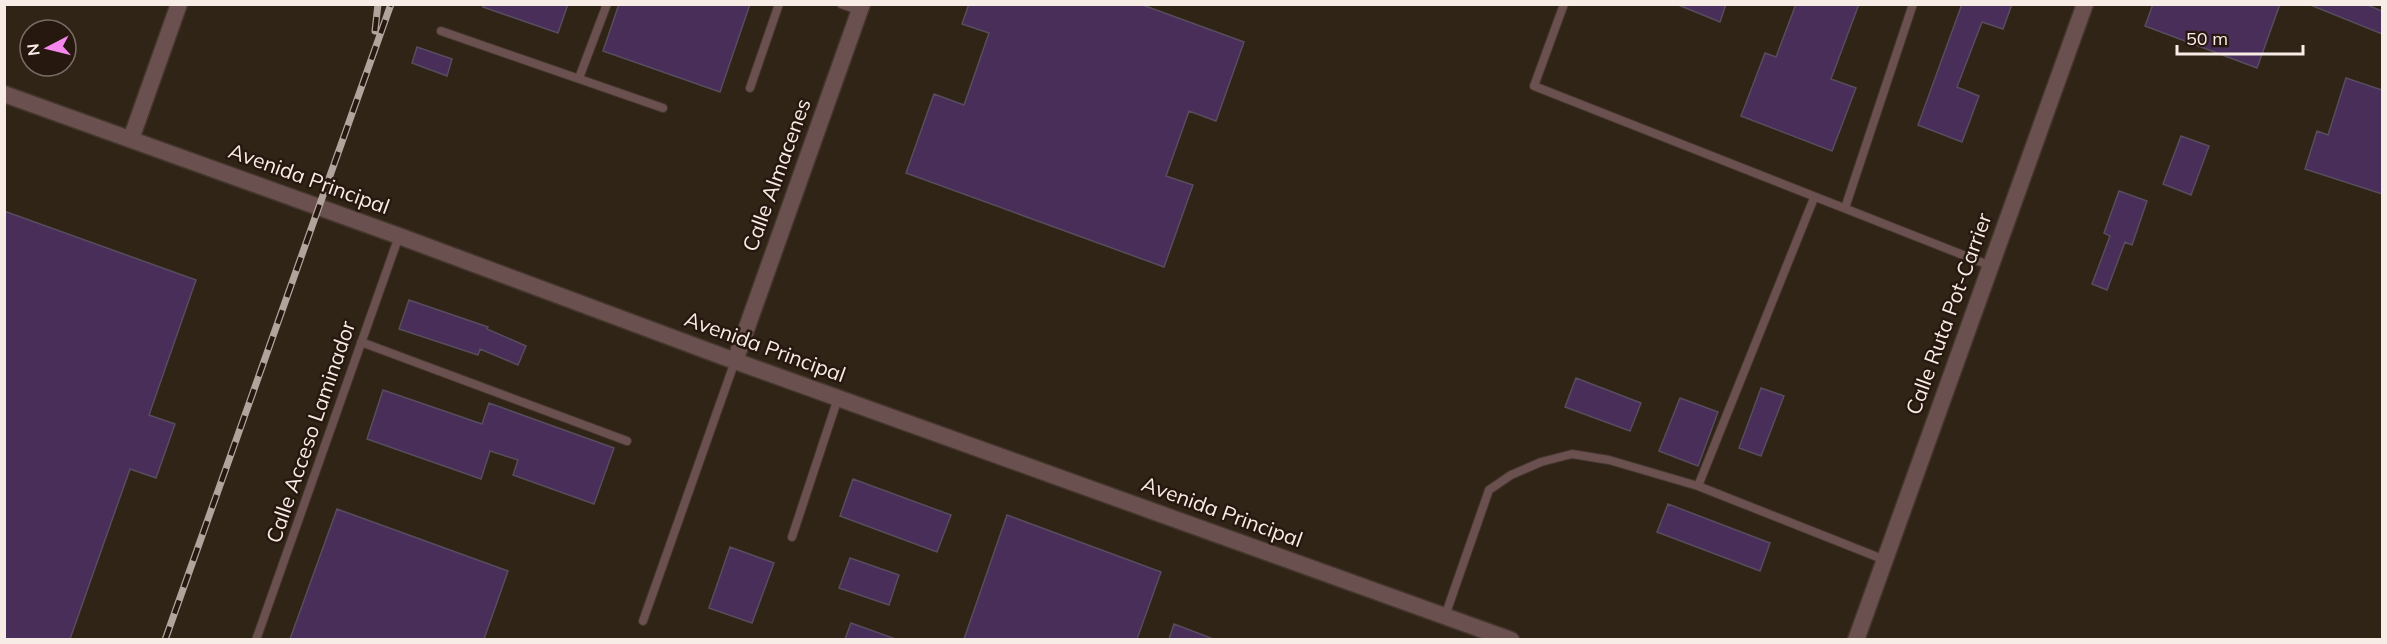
<svg xmlns="http://www.w3.org/2000/svg" width="2387" height="644" font-family="Mulish,sans-serif">
<style>
.industrial{fill:#302417;fill-rule:evenodd}
.building{fill:#482e58;stroke:#574d5e;stroke-width:1.5}
.lines{fill:none;stroke-linecap:round;stroke-linejoin:round}
.lane-casing{stroke:#44362d;stroke-width:10}
.street-casing{stroke:#44362d;stroke-width:19}
.lane{stroke:#6a504e;stroke-width:8}
.street{stroke:#6a504e;stroke-width:16}
.rail-casing{stroke:#b1a49d;stroke-width:7}
.rail{stroke:#27180f;stroke-width:4.5;stroke-dasharray:14;stroke-linecap:butt}
.labels{text-anchor:middle;stroke-width:5;stroke-linejoin:round;paint-order:stroke}
.street-label{font-size:21px;fill:#f8ece6;stroke:#27180f}
</style>
<rect width="100%" height="100%" fill="#27180f"/>
<path class="industrial" d="M5 5H2382V639H5ZM30 30H66V66H30Z"/>
<path class="building" d="M484 4H568L558 33 483 7Z
M619 4H750L720 92 603 51Z
M969 4H1140L1244 42 1216 121 1189 111 1166 176 1193 185 1164 267 906 173 934 94 964 105 989 33 962 24Z
M1676 4H1726L1720 22Z
M1796 4H1859L1831 79 1856 88 1832 151 1741 116 1765 53 1776 57Z
M1962 4H2012L2003 29 1982 22 1957 87 1979 96 1962 142 1918 125Z
M2153 4H2280L2257 68 2145 26Z
M2308 4H2365L2382 11V34Z
M417 47 452 59 447 76 412 63Z
M2346 78 2382 90V194L2305 169 2317 131 2328 135Z
M2181 136 2209 146 2191 195 2163 184Z
M2119 191 2147 201 2132 245 2125 242 2107 290 2092 284 2110 236 2104 233Z
M4 211 196 280 149 415 175 424 156 478 130 469 70 639H4Z
M409 300 488 327 487 329 526 346 518 365 480 349 478 355 399 329Z
M1576 378 1641 403 1630 431 1565 407Z
M1761 388 1784 396 1761 456 1739 448Z
M383 390 482 424 489 403 614 448 594 504 513 475 518 460 490 451 481 479 367 439Z
M1680 398 1718 412 1698 466 1659 451Z
M853 479 951 515 937 552 840 516Z
M1668 504 1770 543 1760 571 1657 532Z
M337 509 508 571 484 639H290Z
M1007 515 1161 572 1137 639H964Z
M730 547 774 563 752 623 709 608Z
M850 558 899 575 889 605 839 588Z
M851 623 893 638 892 639H845Z
M1174 624 1211 638V639H1169Z"/>
<g class="lines">
<defs>
<path id="lane" d="M841 4 860 11
M1564 4 1534 86 1991 266
M441 31 663 108
M579 78 607 4
M750 88 779 4
M1845 208 1913 4
M361 342 627 441
M1698 486 1814 198
M792 537 838 398
M1445 616 1489 490 1511 475 1541 462 1572 454 1609 460 1698 486 1885 560
M643 621 735 361
M256 640 399 236"/>
<path id="street" d="M4 94 399 236 735 361 1511 640
M131 139 179 4
M735 361 862 4
M1856 640 2085 4"/>
</defs>
<use href="#lane" class="lane-casing"/>
<use href="#street" class="street-casing"/>
<use href="#lane" class="lane"/>
<use href="#street" class="street"/>
<defs>
<path id="rail" d="M375 31 378 4
M165 640 391 4"/>
</defs>
<use href="#rail" class="rail-casing"/>
<use href="#rail" class="rail"/>
</g>
<g class="labels">
<g class="street-label">
<text transform="translate(777 175) rotate(-70)" y="7">Calle Almacenes</text>
<text transform="translate(309 179) rotate(20)" y="7">Avenida Principal</text>
<text transform="translate(1949 314) rotate(-70)" y="7">Calle Ruta Pot-Carrier</text>
<text transform="translate(765 347) rotate(20)" y="7">Avenida Principal</text>
<text transform="translate(311 432) rotate(-71)" y="7">Calle Acceso Laminador</text>
<text transform="translate(1222 512) rotate(20)" y="7">Avenida Principal</text>
</g>
</g>
<rect width="2387" height="644" fill="none" stroke="#f8ece6" stroke-width="12"/>
<g transform="translate(48 48) rotate(263)"><circle r="28" fill="#27180f" stroke="#7b6d65" stroke-width="1.5"/>
<path d="M0-4.5L10 22L0 15L-10 22Z" fill="#f688ed"/>
<text y="-9" font-size="16" font-weight="bold" text-anchor="middle" fill="#f8ece6">N</text>
</g>
<path d="M2177 45v9h126v-9" fill="none" stroke="#f8ece6" stroke-width="3"/>
<text x="2186" y="45" font-size="18" fill="#f8ece6" stroke="#27180f" stroke-width="4.5" paint-order="stroke">50 m</text>
</svg>
